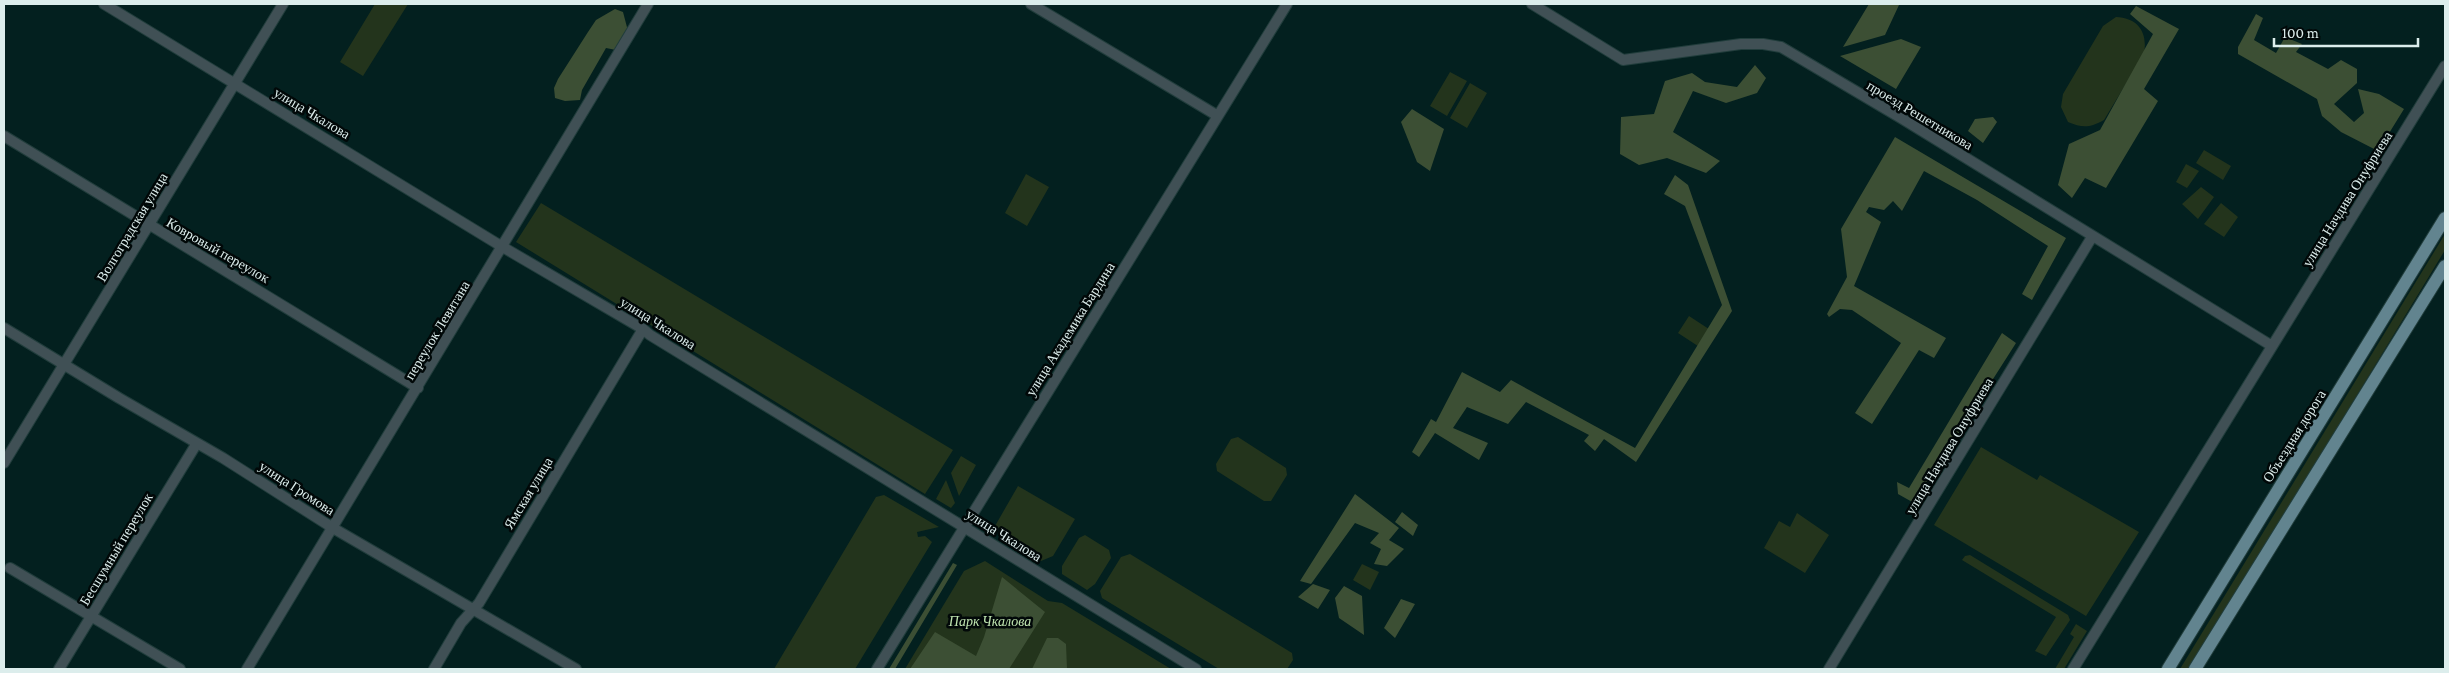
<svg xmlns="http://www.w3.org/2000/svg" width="2449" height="673" font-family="'Crimson Pro',serif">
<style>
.green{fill:#23341c}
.forest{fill:#3c4f34}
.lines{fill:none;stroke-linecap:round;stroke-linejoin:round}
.minor-casing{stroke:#213d3c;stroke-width:12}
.major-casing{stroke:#213d3c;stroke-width:14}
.minor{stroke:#405055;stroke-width:10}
.major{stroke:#62848f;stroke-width:12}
.labels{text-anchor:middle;stroke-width:5;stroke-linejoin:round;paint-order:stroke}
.street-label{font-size:14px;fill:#dcedec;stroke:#010808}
.park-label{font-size:14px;font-style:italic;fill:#bee3af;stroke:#010808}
</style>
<rect width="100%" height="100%" fill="#03201f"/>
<path class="green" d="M375 4H408L363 76 340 62Z
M2116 17C2138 18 2148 32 2144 54L2104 120C2090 128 2082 128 2068 122L2061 107 2063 94 2103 26Z
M1450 72 1467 81 1447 116 1430 106Z
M1470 83 1487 93 1467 128 1450 118Z
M2204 150 2231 166 2223 180 2196 163Z
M2186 164 2199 171 2187 188 2176 182Z
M1026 174 1049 187 1027 226 1005 213Z
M2201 187 2214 197 2198 219 2182 204Z
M541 203 953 450 925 494 516 242Z
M2221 203 2238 217 2224 237 2204 224Z
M2445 234V250L2191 669H2180Z
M1689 316 1715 333 1704 350 1678 333Z
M1238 437 1286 468 1287 475 1271 501H1264L1217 471 1216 464 1231 439Z
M1981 447 2037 480 2040 475 2139 532 2086 616 1934 525Z
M961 456 976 465 959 496 951 473Z
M946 480 955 503 951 508 936 499Z
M1018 486 1075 519 1053 556 1041 561 1004 537 1003 531 995 526Z
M884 495 939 527 917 532 918 537 925 536 932 542 855 669H774L876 497Z
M1797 513 1829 535 1805 573 1764 548 1779 521 1790 527Z
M1085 535 1109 550 1111 558 1095 584 1087 590 1062 574V566L1079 538Z
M1130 554 1292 653 1293 660 1287 669H1219L1102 598 1100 591 1121 557Z
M1970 555 2068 615 2070 620 2046 656 2035 651 2056 617 1962 560 1965 556Z
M985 561 1048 601 1062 603 1171 669H905L964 571Z
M1362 564 1379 572 1370 590 1353 580Z
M2076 624 2087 631 2064 669H2055L2074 637 2070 634Z"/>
<path class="forest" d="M1869 4 1899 5 1885 35 1843 47Z
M2136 6 2179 29 2144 89 2158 101 2106 188 2085 178 2072 198 2058 185 2069 144 2100 130 2153 34 2130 14Z
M615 9 623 12 628 31 616 50 606 48 582 90 580 100 565 101 555 98 554 88 558 79 588 32 596 20Z
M2256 14 2263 18 2254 40 2276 53 2285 37 2302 44 2296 52 2328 69 2341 60 2357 69V83L2334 104 2354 122 2364 113 2358 89 2379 94 2404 109 2378 151 2341 132 2322 116 2317 99 2238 54V47Z
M1901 39 1921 47 1896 89 1840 56Z
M1755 65 1766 78 1757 93 1726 103 1693 91 1673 132 1720 161 1706 173 1667 158 1639 165 1620 154 1621 117 1654 114 1665 81 1692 73 1705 82 1737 87Z
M1412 109 1444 129 1430 171 1417 162 1401 122Z
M1993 117 1997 122 1983 143 1968 131 1975 119Z
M1895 137 2066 238 2032 300 2022 294 2048 246 1977 200 1924 171 1902 211 1893 201 1884 210 1869 207 1866 212 1881 222 1854 286 1946 338 1934 358 1919 350 1872 424 1855 413 1901 343 1852 310 1840 309 1829 317 1827 314 1847 277 1841 229Z
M1675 175 1688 185 1732 311 1636 462 1604 439 1595 451 1584 441 1589 435 1526 402 1508 424 1467 407 1453 428 1488 443 1479 460 1435 433 1419 457 1412 452 1431 419 1436 422 1462 372 1500 392 1511 380 1635 448 1722 305 1685 206 1664 194Z
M2002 333 2016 343 1914 503 1898 494 1897 482 1909 488Z
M1355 494 1399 528 1389 540 1404 549 1387 566 1374 564 1381 549 1370 543 1379 533 1355 523 1311 584 1300 581Z
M1402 512 1418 525 1413 536 1395 522Z
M953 563 957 565 895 669H889Z
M1002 577 1045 612 1009 669H910L935 632 976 656 984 637Z
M1313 584 1330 590 1318 609 1298 597Z
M1344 586 1362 596 1364 635 1339 618 1335 598Z
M1401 599 1415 604 1395 638 1384 628Z
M1047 638H1058L1066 644 1067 669H1032Z"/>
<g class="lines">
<defs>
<path id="minor" d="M104 4 501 246 643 329 650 335 1196 669
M1031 4 1218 116
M1532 4 1623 60 1741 44H1763L1781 47 1901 118 2272 346
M4 136 418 388
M4 328 119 398 223 458 333 528 576 669
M4 463 283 4
M10 568 180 669
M59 669 197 443
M247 669 648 4
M434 669 461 623 479 603 643 329
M877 669 1287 4
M1829 669 2092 237
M2073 669 2445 66"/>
<path id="major" d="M2168 669 2445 218
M2195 669 2445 266"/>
</defs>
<use href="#minor" class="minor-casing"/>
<use href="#major" class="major-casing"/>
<use href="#minor" class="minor"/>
<use href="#major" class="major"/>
</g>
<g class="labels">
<g class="street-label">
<text transform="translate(312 113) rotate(31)" y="5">улица Чкалова</text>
<text transform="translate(1920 115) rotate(31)" y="5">проезд Решетникова</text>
<text transform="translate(2347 199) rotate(-58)" y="5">улица Начдива Онуфриева</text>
<text transform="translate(132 227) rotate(-59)" y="5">Волгоградская улица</text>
<text transform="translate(218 250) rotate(30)" y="5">Ковровый переулок</text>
<text transform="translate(658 323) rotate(32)" y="5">улица Чкалова</text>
<text transform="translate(1070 329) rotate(-58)" y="5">улица Академика Бардина</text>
<text transform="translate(437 330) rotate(-59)" y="5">переулок Левитана</text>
<text transform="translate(2294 436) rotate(-58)" y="5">Объездная дорога</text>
<text transform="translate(1949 446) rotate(-59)" y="5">улица Начдива Онуфриева</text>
<text transform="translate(297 488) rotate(33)" y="5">улица Громова</text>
<text transform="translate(528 493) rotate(-59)" y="5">Ямская улица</text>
<text transform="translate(1004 535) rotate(32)" y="5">улица Чкалова</text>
<text transform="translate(116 549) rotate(-59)" y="5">Бесшумный переулок</text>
</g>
<g class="park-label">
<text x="990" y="626">Парк Чкалова</text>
</g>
</g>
<rect width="2449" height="673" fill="none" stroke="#dcedec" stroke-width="10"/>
<path d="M2274 38v8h144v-8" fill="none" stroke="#dcedec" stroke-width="2.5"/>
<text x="2282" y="38" font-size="15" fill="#dcedec" stroke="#010808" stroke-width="4" paint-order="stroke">100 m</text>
</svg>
